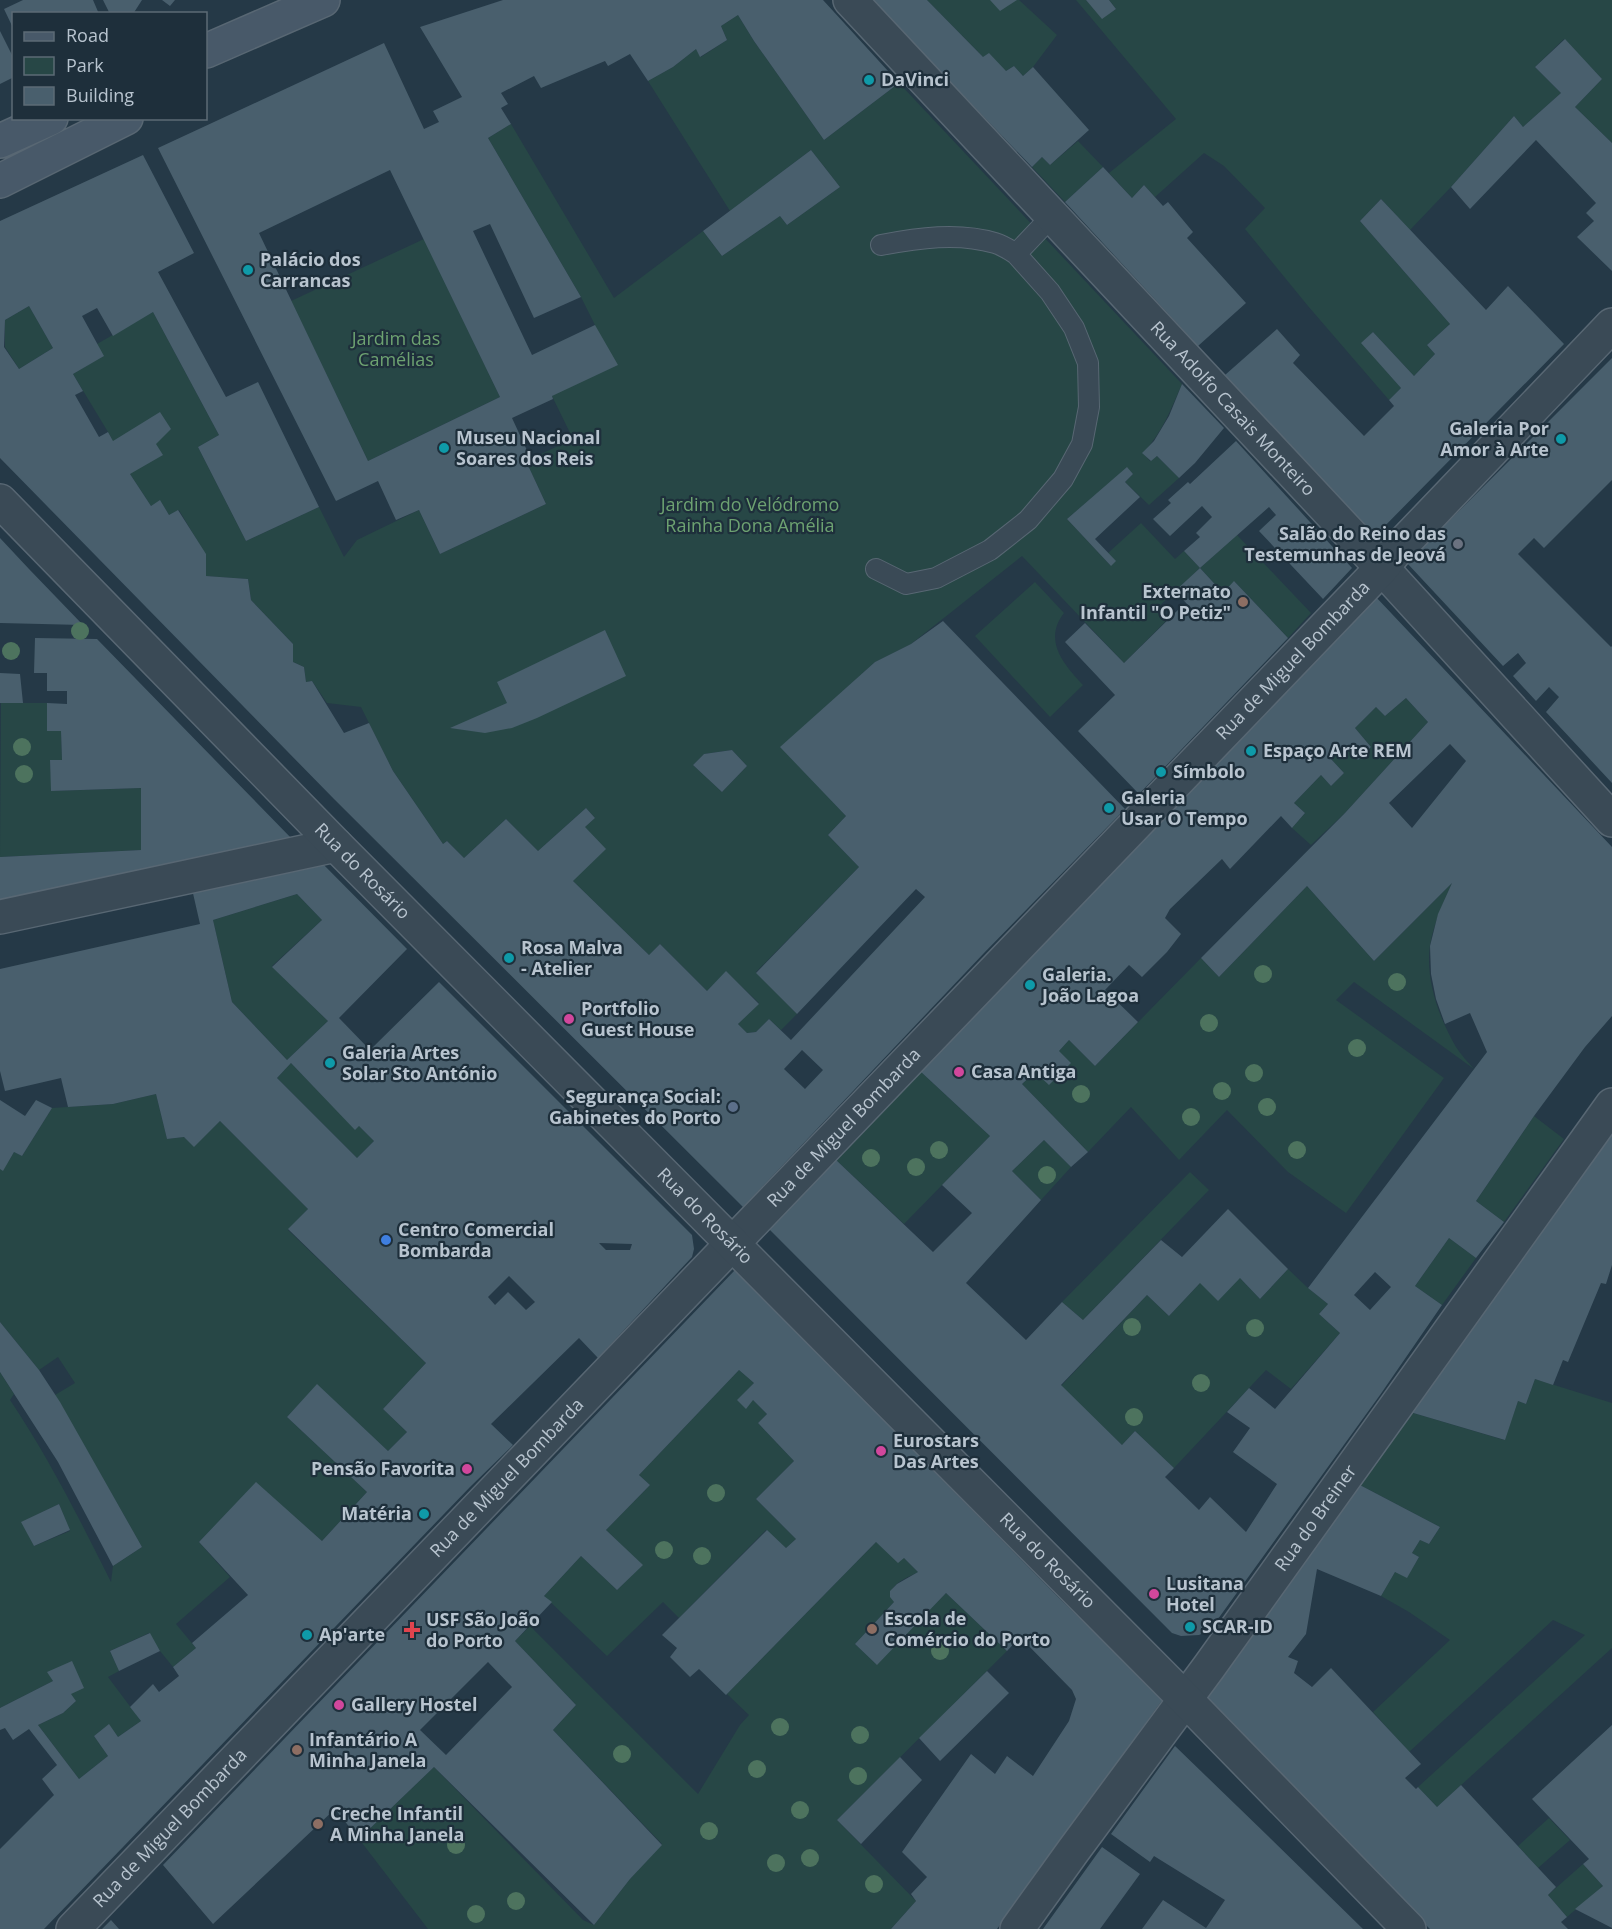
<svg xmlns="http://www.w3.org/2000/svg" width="1612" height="1929" font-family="'Open Sans',sans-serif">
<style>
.green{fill:#274746;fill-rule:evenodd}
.building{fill:#495f6d;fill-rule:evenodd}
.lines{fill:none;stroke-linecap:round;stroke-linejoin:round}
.service-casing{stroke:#586773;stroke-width:22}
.minor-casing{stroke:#586773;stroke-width:36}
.tertiary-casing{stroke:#586773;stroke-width:36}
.secondary-casing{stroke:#586773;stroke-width:36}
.service{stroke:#3a4a56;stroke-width:20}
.minor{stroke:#3a4a56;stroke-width:33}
.tertiary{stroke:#3a4a56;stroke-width:33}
.secondary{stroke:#485969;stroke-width:33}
.tree{fill:#4d735e}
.culture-dot{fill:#0f9aa8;stroke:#1e2f3b;stroke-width:2}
.worship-dot{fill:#6b7280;stroke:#1e2f3b;stroke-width:2}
.education-dot{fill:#8d6e63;stroke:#1e2f3b;stroke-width:2}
.hotel-dot{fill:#d1479c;stroke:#1e2f3b;stroke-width:2}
.service-dot{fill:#5c6f8a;stroke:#1e2f3b;stroke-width:2}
.shop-dot{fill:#3f7fe0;stroke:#1e2f3b;stroke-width:2}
.health-dot{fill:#e0444e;stroke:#1e2f3b;stroke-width:2}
.labels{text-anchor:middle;stroke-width:4.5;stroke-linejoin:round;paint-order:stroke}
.poi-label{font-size:18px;font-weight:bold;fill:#b8c4cf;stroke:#1e2f3b;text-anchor:start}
.park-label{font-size:18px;fill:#6da271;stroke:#1e2f3b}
.street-label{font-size:18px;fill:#b8c4cf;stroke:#1e2f3b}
</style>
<rect width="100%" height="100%" fill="#253947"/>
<path class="green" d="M927 0H1019L1057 35 1033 67 1023 76 1014 66 1006 71 983 57Z
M1076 0H1086L1102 18 1116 9 1109 0H1612V143L1575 107 1602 79 1564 39 1535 67 1561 93 1523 127 1514 116 1451 187 1410 230 1381 199 1360 221 1450 324 1427 345 1435 354 1414 376 1373 332 1362 343 1401 388 1389 400 1308 306 1245 229 1265 208 1224 166 1204 153 1155 197 1144 185 1132 198 1109 173 1176 119Z
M738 15 754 41 824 140 899 83 1182 384C1171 409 1162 433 1143 453L1150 461 1157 456 1179 478 1149 505 1125 482 1133 474 1127 468 1067 519 1111 566 1108 553 1141 523 1175 559 1184 551 1200 568 1237 535 1311 613 1288 638 1235 582 1223 593 1200 568 1155 610 1166 621 1124 663 1022 556 911 644 875 662 781 747 846 816 828 835 859 867 756 972 797 1014 781 1030 769 1019 756 1032 747 1033 738 1024 759 1003 726 972 707 991 660 944 649 955 573 881 585 827 595 818 586 808 538 851 506 819 464 858 447 841 443 844 393 771 361 707 327 703 312 681 306 682 304 667 293 662V644L251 600 248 579 206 576 205 554 179 510 169 515 160 501 151 506 130 474 108 432 73 374 103 356 97 344 153 312 219 435 198 447 246 541 319 507 344 557 357 540 419 510 440 554 546 504 526 461 573 439 552 396 595 325 581 297 488 138 511 124 614 298 703 231 722 256 780 216 787 225 840 187 811 150 730 211 648 81 673 67 696 49 701 57 727 40 721 26ZM732 750 747 766 722 792 693 765 704 754Z
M1078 141 1103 167 1065 202 1032 167 1042 157 1050 165Z
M424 239 500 397 368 461 291 301Z
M29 306 53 348 19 369 5 347V320Z
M1035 582 1064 613C1043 640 1063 664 1083 685L1050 717 975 636Z
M1406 698 1428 722 1345 813 1311 845 1292 828 1305 813 1294 803 1321 775 1331 786 1344 773 1331 759 1345 745 1358 760 1371 747 1355 728 1376 707 1385 716Z
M1 703H47V731H61L62 760 50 761 52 791 141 788V850L0 857Z
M1452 883C1443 903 1434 923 1430 945 1425 979 1439 1018 1456 1047 1461 1055 1468 1062 1474 1069L1354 982 1336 1000 1444 1078 1346 1213 1288 1172 1227 1110 1179 1160 1131 1107 1088 1152 1022 1084 1035 1072 1049 1084 1059 1051 1069 1040 1095 1066 1201 958 1219 977 1307 886 1374 961Z
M297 894 322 920 272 966 328 1021 287 1060 232 1002 213 920Z
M291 1063 355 1129 359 1126 374 1141 357 1158 277 1078Z
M920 1071 990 1136 904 1224 835 1159Z
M156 1094 167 1139 184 1137 194 1146 220 1121 308 1209 288 1230 426 1363 383 1409 407 1432 388 1451 317 1385 287 1417 367 1492 322 1541 256 1483 199 1542 230 1577 176 1624 196 1648 173 1667 160 1651 149 1633 110 1651 119 1671 108 1677 141 1721 118 1737 109 1725 94 1736 108 1756 79 1779 38 1725 63 1713 76 1701 48 1672 53 1681 0 1708V1372L14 1394 10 1400C49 1458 80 1520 111 1582L113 1566 142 1547 55 1395 75 1383 58 1357 39 1370 0 1322V1169L3 1170 14 1152 22 1156 52 1108 113 1104ZM59 1504 70 1531 34 1546 22 1522Z
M1534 1116 1564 1139 1504 1222 1476 1201Z
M1044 1140 1071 1167 1041 1200 1012 1171Z
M1190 1172 1209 1190 1083 1320 1062 1302Z
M1449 1238 1476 1258 1442 1305 1415 1286Z
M1288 1269 1308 1288 1328 1304 1319 1314 1340 1333 1291 1389 1266 1370 1174 1468 1135 1431 1122 1445 1061 1386 1147 1295 1169 1316 1200 1283 1240 1278 1260 1299Z
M739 1370 754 1383 738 1400H753L767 1414 758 1423 794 1461 756 1499 796 1539 786 1548 766 1530 679 1618 663 1602 607 1656 544 1596 581 1556 617 1590 642 1565 606 1530 650 1485 639 1475Z
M1535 1379 1612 1403V1648L1437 1807 1418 1787 1585 1635 1553 1620 1409 1752 1373 1712 1450 1640 1409 1612 1381 1596 1395 1572 1407 1577 1419 1557 1412 1553 1420 1540 1429 1544 1440 1527 1358 1484 1410 1412 1504 1440 1518 1401 1526 1404Z
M876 1542 904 1558 918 1572C907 1578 883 1586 894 1602L855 1644 876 1664 946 1593 1007 1651 837 1820 916 1901 891 1929H428L359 1839 434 1767 583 1920 594 1925 630 1879 662 1844 553 1730 576 1705 515 1641 530 1626 698 1794 740 1725 749 1715 727 1694Z
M1549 1818 1570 1840 1538 1868 1518 1846Z
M1583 1864 1603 1886 1567 1917 1548 1895Z"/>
<path class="building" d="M23 0H93L99 14H14V30L4 9Z
M103 0H142L133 14H110Z
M162 0H175L170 6Z
M503 0H823L899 83 824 140 754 41 738 15 721 26 727 40 700 57 696 49 673 67 648 81 630 54 608 66 605 61 541 88 534 76 501 93 508 104 501 108 511 124 488 138 581 297 534 318 490 224 473 231 532 355 595 325 618 365 552 396 553 399 512 418 531 459 526 461 546 504 440 554 419 510 396 520 378 481 336 501 158 148 384 43 424 129 439 122 433 111 462 97 420 27ZM390 170 500 397 368 461 259 233Z
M872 0H927L983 57 989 53 1006 71 1014 66 1023 76 1033 67 1089 130 1050 165 1042 157 1032 167Z
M990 0H1017L1000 11Z
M1086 0H1109L1116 9 1102 19Z
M0 31 14 59V77L0 84Z
M1565 39 1602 79 1575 107 1612 143V271L1577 237 1594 221 1586 213 1596 203 1536 140 1470 209 1451 187 1514 116 1523 127 1561 93 1535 67Z
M811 150 840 187 787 225 780 216 722 256 703 231Z
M143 155 194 253 158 272 226 397 258 382 319 507 246 541 198 447 219 435 153 312 113 336 97 308 82 316 104 356 73 374 83 391 75 395 99 437 108 432 113 441 160 412 171 429 156 444 163 455 130 474 151 506 160 500 169 515 178 510 206 554V576L248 579 251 600 293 644V662L304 667 306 682 312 681 344 733 369 723 393 771 443 844 447 841 464 858 506 819 538 851 586 808 595 818 585 827 606 849 573 881 649 955 660 944 707 991 726 971 759 1004 738 1024 747 1033 756 1032 769 1019 791 1040 925 897 916 889 797 1014 756 973 859 867 828 835 846 816 780 747 875 662 911 644 943 621 1125 809 984 953 743 1207 334 799 0 458V221ZM29 306 53 348 19 369 4 347 5 320ZM802 1050 823 1070 805 1089 784 1069Z
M1103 167 1132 198 1144 185 1163 206 1168 202 1193 232 1187 238 1246 303 1198 346 1065 202Z
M1381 199 1486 310 1508 286 1564 344 1375 536 1225 375 1277 329 1300 355 1293 363 1364 436 1394 406 1389 400 1401 388 1361 343 1373 332 1414 376 1435 354 1427 345 1450 324 1360 221Z
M1612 358V480L1544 548 1534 538 1518 554 1611 647 1612 646V783L1546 712 1559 697 1549 687 1536 701 1513 676 1526 663 1518 653 1503 666 1407 563Z
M1182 384 1224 428 1195 463 1179 478 1157 456 1151 461 1142 453 1154 441 1169 416Z
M1236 441 1352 568 1323 599 1259 531 1276 515 1269 507 1200 568 1184 551 1200 537 1196 533 1212 517 1202 506 1170 536 1153 519 1171 503 1168 500 1188 482 1190 484Z
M1127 467 1133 474 1125 482 1140 497 1095 539 1116 561 1111 566 1067 519Z
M0 538 29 569 83 625 0 623Z
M1200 568 1223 593 1234 581 1288 638 1139 794 1078 731 1115 695 1065 642 1085 623 1124 663 1182 606 1196 620 1199 617 1175 591Z
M1375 596 1612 847V1016L1585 1047 1534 1116 1476 1201 1504 1222 1476 1258 1449 1238 1415 1286 1442 1305 1380 1395 1210 1630 1199 1635 1181 1636 1172 1633 769 1229 835 1159 933 1252 972 1213 942 1185 990 1136 920 1071ZM1406 698 1428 722 1345 813 1201 958 1219 977 1307 886 1374 961 1452 883 1438 914 1430 946 1431 974 1436 999 1445 1024 1470 1013 1487 1052 1308 1288 1328 1304 1319 1314 1340 1333 1275 1409 1249 1388 1227 1412 1250 1428 1233 1452 1277 1484 1246 1532 1210 1497 1199 1510 1165 1477 1174 1468 1135 1431 1122 1445 1061 1385 1147 1295 1169 1316 1200 1283 1218 1301 1240 1278 1260 1299 1288 1269 1228 1209 1182 1257 1161 1240 1083 1320 1062 1302 1026 1340 966 1283 1041 1200 1012 1171 1044 1140 1071 1167 1088 1152 1022 1084 1035 1072 1049 1085 1071 1063 1059 1051 1069 1040 1095 1066 1138 1022 1105 990 1129 965 1142 977 1167 952 1181 934 1165 918 1170 909 1222 859 1230 869 1281 816 1292 828 1305 813 1294 803 1321 775 1331 786 1344 773 1331 759 1345 745 1358 760 1371 747 1355 728 1376 707 1385 716ZM1450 744 1466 761 1412 828 1389 803ZM1375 1272 1391 1287 1370 1310 1354 1295Z
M605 630 626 676 537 718 512 728 485 733 450 728 507 703 497 682Z
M35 638 97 639 292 839 0 904V857L141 850V788L51 791 50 760H62L61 731H47V703L67 704V691H47V673H34Z
M0 673 20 674 23 703H0Z
M732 750 747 766 722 792 693 765 704 754Z
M317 858 407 949 339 1018 370 1050 439 982 692 1235 694 1249 692 1257 598 1358 579 1338 491 1424 513 1445 470 1487 44 1929H0V1849L54 1795 42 1779 57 1765 29 1729 13 1740 5 1728 0 1730V1708L53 1681 47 1672 72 1661 84 1688 71 1694 76 1701 63 1713 38 1725 79 1779 108 1756 94 1736 109 1724 118 1737 141 1721 130 1707 153 1684 159 1692 179 1676 173 1667 196 1648 192 1643 248 1595 199 1542 256 1482 322 1541 367 1492 287 1417 317 1384 388 1451 407 1432 383 1409 426 1363 288 1229 308 1209 220 1121 194 1147 184 1137 167 1139 156 1094 113 1104 68 1107 61 1078 5 1091 0 1071V969L200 924 192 889ZM297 894 322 920 272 967 328 1021 287 1060 232 1002 213 920ZM291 1063 355 1130 359 1126 374 1141 357 1158 277 1078ZM599 1243 632 1244 630 1250H606ZM509 1276 535 1302 526 1310 508 1292 495 1305 488 1297Z
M0 1100 25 1116 36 1100 52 1108 22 1156 14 1152 3 1171 0 1169Z
M1612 1131V1265L1606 1284 1601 1283 1568 1362 1563 1360 1553 1385 1535 1379 1526 1404 1518 1401 1505 1440 1410 1412Z
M735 1270 1058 1597 1163 1699 997 1929H891L916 1901 911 1894 927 1877 902 1852 971 1754 995 1774 1007 1756 1033 1776 1069 1721 1076 1699 1072 1690 1020 1637 1007 1651 946 1593 877 1665 855 1644 894 1602 890 1597V1591L897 1584 918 1572 904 1558 898 1563 876 1542 726 1695 699 1669 690 1677 670 1657 677 1648 662 1635 767 1530 786 1548 796 1539 756 1499 794 1461 758 1423 767 1414 753 1400 746 1409 737 1400 754 1383 739 1370 639 1475 650 1485 606 1530 643 1565 617 1590 581 1556 544 1596 552 1602 515 1641 576 1705 553 1730 662 1845 630 1879 594 1925 434 1767 359 1839 335 1809 213 1924 163 1865ZM488 1662 512 1687 446 1755 420 1730Z
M0 1322 39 1370 60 1402 142 1547 113 1566 58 1462 0 1372Z
M1358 1484 1440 1527 1429 1544 1420 1540 1412 1553 1419 1557 1407 1578 1395 1572 1381 1596 1317 1569 1306 1634 1288 1657 1298 1661 1294 1673 1312 1687 1331 1668 1421 1764 1405 1778 1416 1789 1418 1787 1437 1807 1461 1785 1556 1887 1548 1895 1567 1917 1561 1922 1568 1929H1430L1202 1702Z
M59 1504 70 1530 34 1546 21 1522Z
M150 1633 160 1651 119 1671 110 1651Z
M987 1671 1009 1693 940 1761 919 1738Z
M1612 1725V1928L1575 1909 1603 1886 1583 1864 1589 1859 1532 1799Z
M1175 1746 1268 1836 1363 1929H1142L1163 1900 1206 1928 1225 1900 1154 1856 1150 1862 1111 1834Z
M900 1757 922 1780 861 1844 837 1820Z
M1102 1847 1140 1874 1100 1929H1043Z
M111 1920 119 1929H102Z"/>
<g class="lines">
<defs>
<path id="service" d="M881 245C918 238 958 232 995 243 1002 245 1010 250 1016 254
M876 569 906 584 936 578 990 550 1028 520 1063 479 1082 444 1089 407 1088 363 1074 328 1050 292 1016 254 1052 216"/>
<g id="minor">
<path id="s1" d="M850 0 1382 568 1612 820"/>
<path d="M0 917 336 845"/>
<path id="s2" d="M73 1929 1382 568 1394 553 1612 325"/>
<path id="s3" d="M1017 1929 1073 1851 1209 1667 1612 1105"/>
</g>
<g id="tertiary">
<path id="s4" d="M0 501 336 845 1185 1699 1409 1929"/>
</g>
<path id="secondary" d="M206 51 323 0
M0 141 51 118
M0 181 126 118"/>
</defs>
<use href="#service" class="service-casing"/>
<use href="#minor" class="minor-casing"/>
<use href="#tertiary" class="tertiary-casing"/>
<use href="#secondary" class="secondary-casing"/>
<use href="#service" class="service"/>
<use href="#minor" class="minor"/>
<use href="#tertiary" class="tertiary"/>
<use href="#secondary" class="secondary"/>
</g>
<g class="tree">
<circle cx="80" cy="631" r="9"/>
<circle cx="11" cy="651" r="9"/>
<circle cx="22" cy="747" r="9"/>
<circle cx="24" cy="774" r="9"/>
<circle cx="1263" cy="974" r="9"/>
<circle cx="1397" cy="982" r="9"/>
<circle cx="1209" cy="1023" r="9"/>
<circle cx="1357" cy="1048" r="9"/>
<circle cx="1254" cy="1073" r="9"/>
<circle cx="1222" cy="1091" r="9"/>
<circle cx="1081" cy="1094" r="9"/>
<circle cx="1267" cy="1107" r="9"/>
<circle cx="1191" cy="1117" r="9"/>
<circle cx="939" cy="1150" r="9"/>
<circle cx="1297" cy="1150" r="9"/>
<circle cx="871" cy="1158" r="9"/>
<circle cx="916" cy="1167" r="9"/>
<circle cx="1047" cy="1175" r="9"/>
<circle cx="1132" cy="1327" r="9"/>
<circle cx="1255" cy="1328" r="9"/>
<circle cx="1201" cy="1383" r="9"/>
<circle cx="1134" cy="1417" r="9"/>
<circle cx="716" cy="1493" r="9"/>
<circle cx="664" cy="1550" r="9"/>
<circle cx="702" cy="1556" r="9"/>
<circle cx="940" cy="1651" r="9"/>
<circle cx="780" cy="1727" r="9"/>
<circle cx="860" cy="1735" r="9"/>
<circle cx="622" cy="1754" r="9"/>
<circle cx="757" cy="1769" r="9"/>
<circle cx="858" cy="1776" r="9"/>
<circle cx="800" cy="1810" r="9"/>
<circle cx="709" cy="1831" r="9"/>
<circle cx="456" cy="1845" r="9"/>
<circle cx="810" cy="1858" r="9"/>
<circle cx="776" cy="1863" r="9"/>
<circle cx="874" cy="1884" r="9"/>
<circle cx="516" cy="1901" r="9"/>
<circle cx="476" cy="1914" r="9"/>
</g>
<g class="culture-dot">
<circle cx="869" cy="80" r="6"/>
<circle cx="248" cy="270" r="6"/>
<circle cx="1561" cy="439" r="6"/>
<circle cx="444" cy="448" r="6"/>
<circle cx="1251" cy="751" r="6"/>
<circle cx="1161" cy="772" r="6"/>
<circle cx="1109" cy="808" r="6"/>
<circle cx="509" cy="958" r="6"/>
<circle cx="1030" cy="985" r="6"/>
<circle cx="330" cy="1063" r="6"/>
<circle cx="424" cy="1514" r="6"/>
<circle cx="1190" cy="1627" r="6"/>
<circle cx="307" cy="1635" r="6"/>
</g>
<circle class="worship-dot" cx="1458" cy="544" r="6"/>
<g class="education-dot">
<circle cx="1243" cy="602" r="6"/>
<circle cx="872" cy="1629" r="6"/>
<circle cx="297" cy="1750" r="6"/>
<circle cx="318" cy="1824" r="6"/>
</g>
<g class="hotel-dot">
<circle cx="569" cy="1019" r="6"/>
<circle cx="959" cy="1072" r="6"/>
<circle cx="881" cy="1451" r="6"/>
<circle cx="467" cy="1469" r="6"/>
<circle cx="1154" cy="1594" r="6"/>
<circle cx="339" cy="1705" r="6"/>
</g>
<circle class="service-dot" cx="733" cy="1107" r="6"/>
<circle class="shop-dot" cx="386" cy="1240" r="6"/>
<path class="health-dot" d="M409 1621h6v6h6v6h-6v6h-6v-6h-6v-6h6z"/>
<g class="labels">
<g class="poi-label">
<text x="881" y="86">DaVinci</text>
<text x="260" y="266">Palácio dos<tspan x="260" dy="21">Carrancas</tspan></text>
<text x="1549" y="435" text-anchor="end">Galeria Por<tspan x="1549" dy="21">Amor à Arte</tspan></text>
<text x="456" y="444">Museu Nacional<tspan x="456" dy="21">Soares dos Reis</tspan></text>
<text x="1446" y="540" text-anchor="end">Salão do Reino das<tspan x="1446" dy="21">Testemunhas de Jeová</tspan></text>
<text x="1231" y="598" text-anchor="end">Externato<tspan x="1231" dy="21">Infantil "O Petiz"</tspan></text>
<text x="1263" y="757">Espaço Arte REM</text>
<text x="1173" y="778">Símbolo</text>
<text x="1121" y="804">Galeria<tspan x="1121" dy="21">Usar O Tempo</tspan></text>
<text x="521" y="954">Rosa Malva<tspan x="521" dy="21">- Atelier</tspan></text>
<text x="1042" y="981">Galeria.<tspan x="1042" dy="21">João Lagoa</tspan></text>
<text x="581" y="1015">Portfolio<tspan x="581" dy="21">Guest House</tspan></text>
<text x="342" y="1059">Galeria Artes<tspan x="342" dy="21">Solar Sto António</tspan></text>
<text x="971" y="1078">Casa Antiga</text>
<text x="721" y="1103" text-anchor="end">Segurança Social:<tspan x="721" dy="21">Gabinetes do Porto</tspan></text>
<text x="398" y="1236">Centro Comercial<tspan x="398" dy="21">Bombarda</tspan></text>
<text x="893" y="1447">Eurostars<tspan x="893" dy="21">Das Artes</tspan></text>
<text x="455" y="1475" text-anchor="end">Pensão Favorita</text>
<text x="412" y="1520" text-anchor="end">Matéria</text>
<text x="1166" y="1590">Lusitana<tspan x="1166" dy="21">Hotel</tspan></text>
<text x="884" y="1625">Escola de<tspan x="884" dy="21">Comércio do Porto</tspan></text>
<text x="426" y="1626">USF São João<tspan x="426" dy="21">do Porto</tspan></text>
<text x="1202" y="1633">SCAR-ID</text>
<text x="319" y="1641">Ap'arte</text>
<text x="351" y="1711">Gallery Hostel</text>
<text x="309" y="1746">Infantário A<tspan x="309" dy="21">Minha Janela</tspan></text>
<text x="330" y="1820">Creche Infantil<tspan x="330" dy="21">A Minha Janela</tspan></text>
</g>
<g class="park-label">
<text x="396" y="345">Jardim das<tspan x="396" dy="21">Camélias</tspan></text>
<text x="750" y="511">Jardim do Velódromo<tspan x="750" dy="21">Rainha Dona Amélia</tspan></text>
</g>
<g class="street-label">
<text dy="6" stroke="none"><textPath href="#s1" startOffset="560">Rua Adolfo Casais Monteiro</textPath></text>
<text dy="6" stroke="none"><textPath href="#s2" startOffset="1760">Rua de Miguel Bombarda</textPath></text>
<text dy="6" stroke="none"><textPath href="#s4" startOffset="518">Rua do Rosário</textPath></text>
<text dy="6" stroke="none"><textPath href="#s2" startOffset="1112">Rua de Miguel Bombarda</textPath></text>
<text dy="6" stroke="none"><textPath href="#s4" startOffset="1004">Rua do Rosário</textPath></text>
<text dy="6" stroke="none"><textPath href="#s2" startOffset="626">Rua de Miguel Bombarda</textPath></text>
<text dy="6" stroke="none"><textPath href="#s3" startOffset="508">Rua do Breiner</textPath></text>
<text dy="6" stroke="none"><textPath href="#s4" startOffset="1490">Rua do Rosário</textPath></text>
<text dy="6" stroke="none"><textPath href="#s2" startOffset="140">Rua de Miguel Bombarda</textPath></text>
</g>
</g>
<rect x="12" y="12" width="195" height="108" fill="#1e2f3b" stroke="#5c6b76" stroke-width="1.5"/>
<rect x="24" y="32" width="30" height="9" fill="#485969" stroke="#5c6b76" stroke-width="1.5"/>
<text x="66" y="42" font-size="18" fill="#b8c4cf">Road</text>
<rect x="24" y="57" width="30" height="18" fill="#274746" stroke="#5c6b76" stroke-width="1.5"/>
<text x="66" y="72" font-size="18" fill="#b8c4cf">Park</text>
<rect x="24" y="87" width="30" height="18" fill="#495f6d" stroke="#5c6b76" stroke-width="1.5"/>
<text x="66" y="102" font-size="18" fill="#b8c4cf">Building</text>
</svg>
